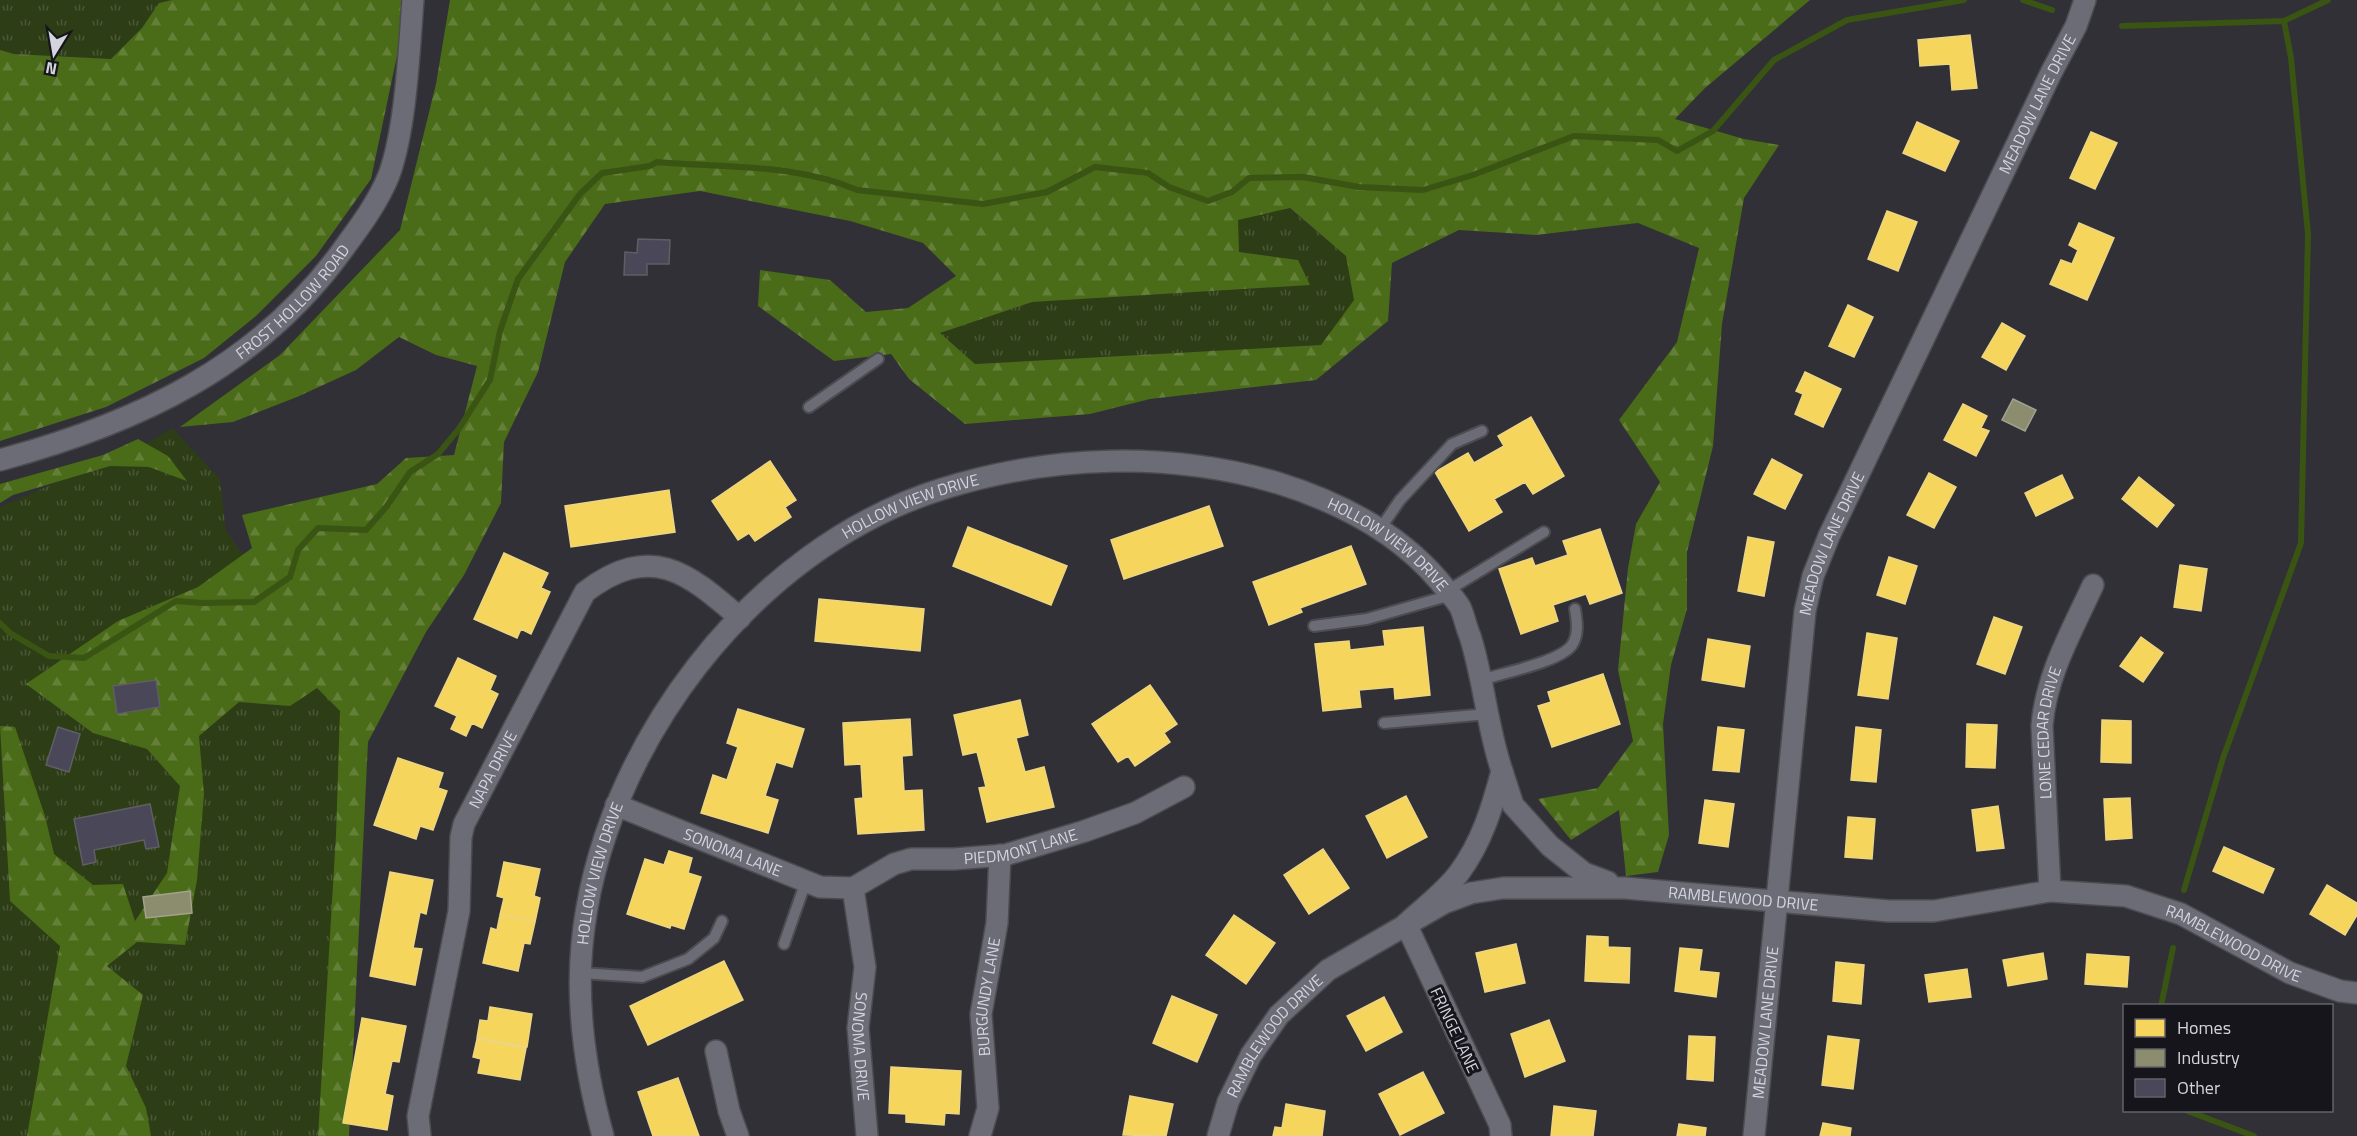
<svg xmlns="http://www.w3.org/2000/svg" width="2357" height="1136" font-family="'Titillium Web',sans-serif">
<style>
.grass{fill:url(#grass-tufts)}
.forest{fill:url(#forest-firs);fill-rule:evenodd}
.homes{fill:#f6d55c;stroke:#ecd583;stroke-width:1.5}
.industry{fill:#8c8c6e;stroke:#a2a28f;stroke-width:1.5}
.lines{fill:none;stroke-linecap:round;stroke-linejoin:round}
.stream{stroke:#3a5413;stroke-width:6}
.building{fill:#4a4759;stroke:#5f5e64;stroke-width:1.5}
.lane-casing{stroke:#4b4b50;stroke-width:14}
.street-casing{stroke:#4b4b50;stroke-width:24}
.lane{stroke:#6c6c77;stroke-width:10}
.street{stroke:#6c6c77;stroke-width:21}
.labels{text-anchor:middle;stroke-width:6;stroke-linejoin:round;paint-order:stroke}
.street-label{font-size:16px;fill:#d4d4dd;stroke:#16151b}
</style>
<defs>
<pattern id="grass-tufts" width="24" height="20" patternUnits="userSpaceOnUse" patternTransform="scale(1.5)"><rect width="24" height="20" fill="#2d3d16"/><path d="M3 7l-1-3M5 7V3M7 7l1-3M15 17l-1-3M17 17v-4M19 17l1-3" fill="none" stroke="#4b5837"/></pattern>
<pattern id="forest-firs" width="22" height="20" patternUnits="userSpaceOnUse" patternTransform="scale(1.5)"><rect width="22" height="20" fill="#4a6b17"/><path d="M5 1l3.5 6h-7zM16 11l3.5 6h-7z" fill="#637f38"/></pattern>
</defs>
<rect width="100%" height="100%" fill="#303036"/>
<path class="grass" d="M0 0H172L159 3 142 28 111 59 14 54 0 50Z
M1289 208 1346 256 1354 300 1321 345 975 364 939 333 1032 302 1309 285 1298 260 1238 252V220Z
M172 428 220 479 226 531 360 715 332 1136H0V507L151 441Z"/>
<path class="forest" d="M172 0H402L398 51 371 179 316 256 256 316 204 358 106 407 0 441V50L14 54 111 59 142 28 159 3Z
M450 0H1810L1705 88 1675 119 1744 139 1779 145 1744 198 1722 324 1713 446 1687 552V609L1671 665 1663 724 1669 835 1658 872 1626 876 1619 810 1571 840 1538 799 1598 788 1633 741 1618 670 1628 568 1636 524 1660 482 1619 420 1677 342 1699 248 1638 223 1536 235 1459 230 1392 263 1388 321 1316 380 1150 399 1090 414 965 424 909 379 891 354 834 361 758 306 760 270 830 280 866 312 908 308 956 276 923 243 850 221 700 191 605 204 565 262 538 372 504 442 501 503 464 575 426 632 368 742 349 1136H318L336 835 340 711 317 688 290 706 239 702 199 736 204 794 197 880 185 945 137 942 107 966 143 995 126 1066 146 1108 151 1136H27L60 946 10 901 0 726 15 727 45 816 54 854 93 885 123 884 135 921 167 873 180 786 147 749 93 733 26 684 118 621 198 587 252 548 242 515 377 484 406 458 454 455 477 366 436 355 399 337 356 370 297 397 233 422 180 427 280 355 400 230 436 84ZM1290 208 1346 256 1354 300 1321 345 975 364 940 333 1032 302 1310 285 1298 260 1239 252 1238 220Z
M138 439 168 456 187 481 149 467 110 466 13 495 0 503V484L103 455Z"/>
<path class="homes" d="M1970 35 1977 88 1952 90 1950 64 1920 66 1918 40Z
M1917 122 1959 141 1945 171 1903 153Z
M2091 132 2117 143 2095 189 2070 178Z
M1887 211 1917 222 1898 271 1868 259Z
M2079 223 2114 238 2087 300 2050 284 2061 260 2072 264 2078 250 2069 245Z
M1848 305 1873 317 1854 357 1829 346Z
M2002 323 2025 336 2006 370 1982 357Z
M1805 372 1841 389 1823 427 1795 414 1803 394 1796 391Z
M1963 404 1987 416 1981 428 1989 431 1976 456 1944 440Z
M1531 417 1564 476 1533 494 1525 482 1494 499 1502 512 1469 531 1435 472 1468 453 1474 463 1504 446 1498 436Z
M1772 459 1802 475 1785 509 1754 494Z
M770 461 796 500 785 507 791 517 755 541 749 533 738 540 712 501Z
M1929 473 1956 487 1934 528 1907 515Z
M2062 475 2073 498 2036 516 2025 493Z
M2139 477 2174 505 2157 527 2122 499Z
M669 490 675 532 571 547 565 506Z
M1209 506 1223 546 1124 579 1111 540Z
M968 527 1067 566 1051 605 953 566Z
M1600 529 1622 593 1590 604 1586 594 1553 605 1558 621 1521 634 1499 569 1532 558 1535 566 1568 555 1563 541Z
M1748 537 1774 542 1764 596 1738 591Z
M1351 546 1366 584 1300 608 1302 612 1269 625 1253 582Z
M504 553 548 573 541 588 550 592 531 634 521 629 517 638 474 619Z
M1889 557 1917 566 1905 604 1877 595Z
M2180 565 2207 569 2201 611 2174 607Z
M819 599 924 609 920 651 815 641Z
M1994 617 2022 627 2005 674 1977 664Z
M1423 627 1430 695 1395 699 1394 687 1359 690 1361 707 1323 711 1315 644 1349 641 1350 650 1385 646 1383 631Z
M1867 633 1897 638 1888 699 1858 695Z
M2141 637 2163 653 2143 682 2120 666Z
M1708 639 1750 646 1744 687 1702 680Z
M458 658 496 676 490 690 498 694 482 728 472 723 466 736 451 729 457 716 435 706Z
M1603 674 1620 724 1552 747 1538 706 1551 702 1548 692Z
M1150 685 1177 724 1164 733 1170 742 1135 766 1128 756 1118 762 1092 724Z
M1020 700 1028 735 1016 738 1025 772 1044 767 1054 807 987 822 979 788 986 787 977 752 963 755 954 715Z
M738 709 804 729 792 767 776 762 765 796 778 800 768 833 701 813 713 775 727 780 738 747 727 743Z
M910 719 912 755 902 756 904 791 922 790 924 830 858 834 855 799 863 798 861 764 845 765 843 723Z
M2102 720 2131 721V763L2101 762Z
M1967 724 1997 725 1995 768 1966 767Z
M1718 727 1744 730 1739 772 1713 770Z
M1856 727 1881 730 1876 782 1851 780Z
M398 758 443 773 438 788 447 791 433 830 420 826 416 839 374 825Z
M1406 796 1427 837 1387 858 1366 816Z
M2130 798 2132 838 2106 840 2104 799Z
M1705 800 1734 804 1728 847 1699 843Z
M1998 806 2004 848 1977 851 1972 810Z
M1848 817 1875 819 1872 859 1845 857Z
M2224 847 2274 869 2263 893 2213 871Z
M1323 849 1349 888 1309 914 1284 875Z
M669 851 692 858 688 873 701 877 684 929 671 925 670 928 627 914 645 859 664 865Z
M504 862 540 869 534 896 540 898 535 922 500 915 504 898 497 896Z
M390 872 433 880 426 914 420 912 413 948 422 949 415 985 370 976Z
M2327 885 2357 903V915L2345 935 2310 914Z
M500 915 535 922 530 944 524 943 518 971 483 963 491 928 497 930Z
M1234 915 1275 943 1246 984 1206 955Z
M1587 936 1608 937V947L1630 948 1629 983 1585 981Z
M1516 944 1525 983 1485 992 1476 953Z
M1680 948 1702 950 1699 971 1719 973 1716 997 1675 991Z
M2043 953 2047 979 2008 986 2003 960Z
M2087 954 2129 957 2127 987 2085 984Z
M724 961 743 1000 648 1045 630 1006Z
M1836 962 1864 965 1861 1004 1833 1001Z
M1967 969 1971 997 1929 1002 1925 975Z
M1172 996 1217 1015 1197 1062 1153 1043Z
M1384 997 1402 1032 1366 1051 1347 1016Z
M490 1007 532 1014 527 1047 477 1038 480 1020 488 1021Z
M362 1018 406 1026 399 1062 392 1061 385 1094 393 1096 387 1130 343 1123Z
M1549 1020 1565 1061 1525 1077 1511 1034Z
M1689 1036 1715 1037 1713 1081 1687 1079Z
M1828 1036 1859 1040 1853 1089 1822 1085Z
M477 1039 526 1048 520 1080 478 1073 481 1059 473 1057Z
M891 1067 961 1071 959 1114 945 1113 944 1125 906 1122V1114L889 1113Z
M1423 1072 1444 1113 1400 1135 1379 1094Z
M678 1078 699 1136H653L638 1092Z
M1130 1096 1173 1104 1166 1136 1123 1135Z
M1286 1104 1325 1111 1322 1136H1273L1275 1127 1282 1128Z
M1554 1106 1596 1111 1593 1136H1551Z
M1823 1123 1851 1128 1850 1136H1820Z
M1679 1124 1706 1128 1705 1136H1677Z"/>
<path class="industry" d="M2013 399 2036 410 2025 431 2002 420Z
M190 891 192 913 146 918 143 897Z"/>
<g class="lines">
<path class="stream" d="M2023 0 2052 10
M2122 26 2284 21 2328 0
M0 623 10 633 49 656 84 658 176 601 202 603 254 602 290 577 298 550 318 528 366 530 387 506 410 472 438 454 458 430 490 380 500 331 518 279 580 194 602 173 650 166 657 162C723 168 795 163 857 190L983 204 1047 192 1095 167 1148 173 1169 187 1208 201 1232 192 1249 178 1303 177 1359 187 1423 190 1473 175 1574 136 1658 140 1677 151 1713 131 1774 60 1847 20 1964 0
M2184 890 2223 758 2301 543 2308 234 2291 58 2284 21
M2161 1006 2173 948
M2185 1110 2254 1136"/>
</g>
<path class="building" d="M638 239 670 240 669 264H647V275H624L625 252 637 253Z
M156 680 160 707 117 714 113 686Z
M58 727 80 734 69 772 46 765Z
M150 804 159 847 146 849 144 840 94 850 96 862 83 865 74 819Z"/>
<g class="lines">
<defs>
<path id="lane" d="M809 407 878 359
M1380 529 1400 500 1452 444 1482 431
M1447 591 1544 532
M1314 626 1367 619 1451 595
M1481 680C1502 673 1560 662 1572 645 1579 635 1577 621 1575 609
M1384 723 1488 714
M784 944 806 881
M581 973 642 977 688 959 714 938 722 921"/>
<g id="street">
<path id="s1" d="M0 460C137 423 259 367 344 248 361 225 378 202 389 175 406 128 409 51 413 0"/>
<path id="s2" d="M616 805 820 887 853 888 894 864 911 859H954L1005 855 1085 831 1135 813 1184 787"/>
<path id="s3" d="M853 888 865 967 858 1028 867 1136"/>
<path id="s4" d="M2050 891 2042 726C2046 675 2072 631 2093 585"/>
<path d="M716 1051 729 1111 738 1136"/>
<path id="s5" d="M420 1136 418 1116 459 911 461 837 464 824 585 592C651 542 687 572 740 618"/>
<path id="s6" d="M603 1136C586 1074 576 1009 582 945 600 749 752 548 942 489 1051 455 1168 451 1278 483 1339 502 1398 532 1440 582 1446 590 1455 598 1460 607 1464 615 1466 627 1470 636 1484 680 1487 727 1502 771"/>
<path id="s7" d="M980 1136 988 1108 981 1014 997 923 1000 855"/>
<path id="s8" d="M1218 1136 1228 1102 1251 1055 1279 1015 1328 970 1444 903 1471 893 1503 888H1625L1889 911H1934L2050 891 2126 896 2181 914 2290 973 2340 991 2357 993"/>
<path d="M1501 1136 1500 1125 1406 924C1423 908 1445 892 1459 873 1482 842 1492 808 1502 771L1513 805 1550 846 1584 873 1608 882"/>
<path id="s9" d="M1754 1136 1805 611 1813 576 1829 536 2051 73 2076 26 2085 0"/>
</g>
</defs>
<use href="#lane" class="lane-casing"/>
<use href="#street" class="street-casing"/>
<use href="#lane" class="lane"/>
<use href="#street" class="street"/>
</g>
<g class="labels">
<g class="street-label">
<text dy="6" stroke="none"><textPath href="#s9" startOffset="1086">MEADOW LANE DRIVE</textPath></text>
<text dy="6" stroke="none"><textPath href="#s1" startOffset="338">FROST HOLLOW ROAD</textPath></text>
<text dy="6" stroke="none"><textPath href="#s6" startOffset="770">HOLLOW VIEW DRIVE</textPath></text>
<text dy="6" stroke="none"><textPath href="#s9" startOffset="600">MEADOW LANE DRIVE</textPath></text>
<text dy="6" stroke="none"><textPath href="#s6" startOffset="1274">HOLLOW VIEW DRIVE</textPath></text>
<text dy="6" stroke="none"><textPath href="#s4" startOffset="159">LONE CEDAR DRIVE</textPath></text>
<text dy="6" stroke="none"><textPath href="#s5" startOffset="378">NAPA DRIVE</textPath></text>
<text dy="6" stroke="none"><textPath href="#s2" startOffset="429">PIEDMONT LANE</textPath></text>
<text dy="6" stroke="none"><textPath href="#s2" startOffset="126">SONOMA LANE</textPath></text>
<text dy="6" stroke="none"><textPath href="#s6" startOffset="267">HOLLOW VIEW DRIVE</textPath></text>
<text dy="6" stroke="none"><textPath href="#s8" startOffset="639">RAMBLEWOOD DRIVE</textPath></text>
<text dy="6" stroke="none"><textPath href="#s8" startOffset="1142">RAMBLEWOOD DRIVE</textPath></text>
<text dy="6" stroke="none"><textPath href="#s7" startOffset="141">BURGUNDY LANE</textPath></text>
<text dy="6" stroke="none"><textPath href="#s9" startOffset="114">MEADOW LANE DRIVE</textPath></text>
<text transform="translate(1455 1030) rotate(65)" y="6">FRINGE LANE</text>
<text dy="6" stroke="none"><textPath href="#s8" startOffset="117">RAMBLEWOOD DRIVE</textPath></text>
<text dy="6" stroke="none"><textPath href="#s3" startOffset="160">SONOMA DRIVE</textPath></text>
</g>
</g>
<rect x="2123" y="1004" width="210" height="108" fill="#16151b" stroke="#626169" stroke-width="1.5"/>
<rect x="2135" y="1019" width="30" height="18" fill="#f6d55c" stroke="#626169" stroke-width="1.5"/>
<text x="2177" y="1034" font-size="18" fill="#d4d4dd">Homes</text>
<rect x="2135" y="1049" width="30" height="18" fill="#8c8c6e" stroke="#626169" stroke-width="1.5"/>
<text x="2177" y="1064" font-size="18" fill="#d4d4dd">Industry</text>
<rect x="2135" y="1079" width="30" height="18" fill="#4a4759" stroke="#626169" stroke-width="1.5"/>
<text x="2177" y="1094" font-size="18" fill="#d4d4dd">Other</text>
<g transform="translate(54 54) rotate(191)" stroke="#16151b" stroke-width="4.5" paint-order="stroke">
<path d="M0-4.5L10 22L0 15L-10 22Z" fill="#d4d4dd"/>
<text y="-9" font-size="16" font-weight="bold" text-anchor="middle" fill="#d4d4dd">N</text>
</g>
</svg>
